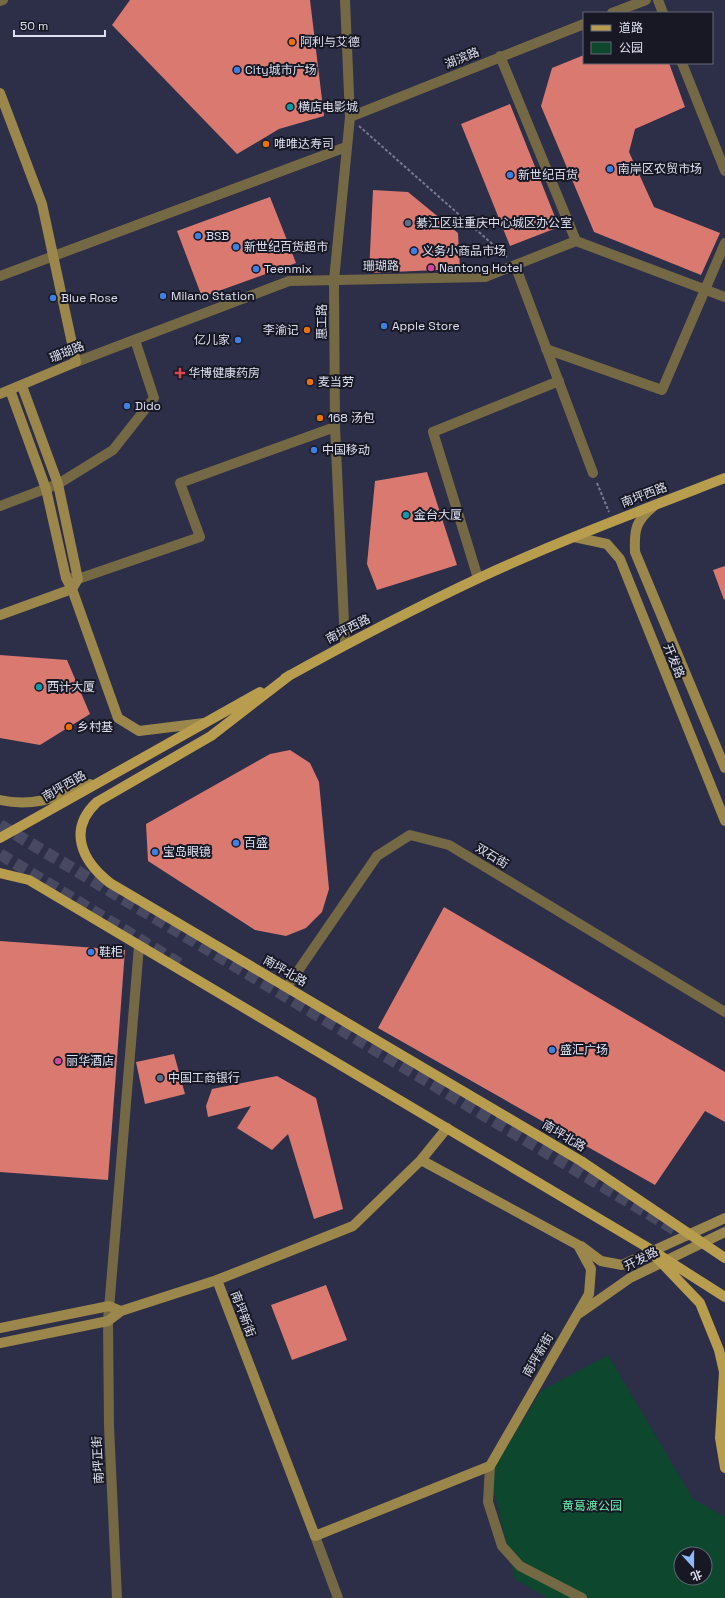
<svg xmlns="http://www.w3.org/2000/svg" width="725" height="1598" font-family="'Space Grotesk','Noto Sans SC',sans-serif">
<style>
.green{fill:#0d472e;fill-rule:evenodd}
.building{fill:#d97970}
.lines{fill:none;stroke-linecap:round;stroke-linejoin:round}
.highway-tunnel{stroke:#484961;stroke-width:12;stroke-dasharray:12 6;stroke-linecap:butt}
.path{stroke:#797a90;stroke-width:2;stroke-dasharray:3 2;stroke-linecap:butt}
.street{stroke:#756844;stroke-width:10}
.secondary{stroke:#9b864b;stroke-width:10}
.primary{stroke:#b89d4f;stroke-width:10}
.food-dot{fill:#e8710a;stroke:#171824;stroke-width:1.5}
.shop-dot{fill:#3f7fe0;stroke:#171824;stroke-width:1.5}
.culture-dot{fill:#0f9aa8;stroke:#171824;stroke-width:1.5}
.service-dot{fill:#5c6f8a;stroke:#171824;stroke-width:1.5}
.hotel-dot{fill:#d1479c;stroke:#171824;stroke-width:1.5}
.health-dot{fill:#e0444e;stroke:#171824;stroke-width:1.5}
.labels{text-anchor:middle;stroke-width:4;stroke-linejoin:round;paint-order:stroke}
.poi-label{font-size:12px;fill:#dee0f1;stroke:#171824;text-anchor:start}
.street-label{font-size:12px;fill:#dee0f1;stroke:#171824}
.park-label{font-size:12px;fill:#6af2b1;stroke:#171824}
</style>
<rect width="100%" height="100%" fill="#2d2e48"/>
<path class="green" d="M608 1355 693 1499 725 1517V1598H548L515 1579 490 1474 541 1391ZM681 1554H705V1578H681Z"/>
<path class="building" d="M130 0H310L324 116 279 129 237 154 112 25Z
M584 55V63H669L685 107 635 129 629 152 654 207 720 233 701 275 594 232 541 106 552 68Z
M510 104 559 227 510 246 461 124Z
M373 190 408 192 458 233 460 269 369 273Z
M270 197 296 263 202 297 177 231Z
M427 472 457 565 377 590 367 564 375 481Z
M725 566V599L724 600 713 570Z
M0 655 67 660 90 714 40 745 0 738Z
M290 750 310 763 319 782 329 889 322 912 306 928 286 936 255 930 148 861 146 824 270 754Z
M444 907 725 1072V1122L705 1111 655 1185 378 1028Z
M0 941 125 950 108 1180 0 1172Z
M174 1054 185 1094 145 1104 136 1062Z
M277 1076 316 1098 343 1209 314 1219 288 1134 272 1150 237 1128 251 1106 208 1117 206 1106 212 1089Z
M326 1285 347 1340 292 1360 271 1305Z"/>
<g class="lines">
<path class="highway-tunnel" d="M0 825 679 1232
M0 854 183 966"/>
<path class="path" d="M359 126 507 257
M597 483 609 512"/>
<path class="street" d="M345 0 350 117 334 280 335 427 345 644
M658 0 663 13
M0 1 3 0
M612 13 646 0
M682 63 725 171
M350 117 584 24
M576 241 725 297
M515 265 593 473
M0 276 346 147
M546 349 662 390 725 243
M76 362 289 281 485 277 576 241 500 56
M0 506 58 484 113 450 154 398 135 340
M70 578 78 579 200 537 180 483 335 427
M478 578 433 432 559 381
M287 987 377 856 410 835 449 845 725 1012
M490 1466 488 1502 502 1546 520 1566 582 1598
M315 1536 338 1598
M117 1598 109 1426 108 1321 139 946"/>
<path class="secondary" d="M0 93 42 204 76 362 0 394
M10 390 46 489 66 578 72 589 118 718 139 731 204 723
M654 506C636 521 634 528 635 552L725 768
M574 537 607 544 620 559 725 821
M0 615 72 589 78 579 58 484 22 386
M0 800C35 808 59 796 90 784
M421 1160 578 1245 591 1269 589 1294 490 1466 315 1536 217 1280 353 1226 421 1160 447 1128
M581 1246 601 1261 622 1265 725 1218
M580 1313 630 1278 725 1232
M0 1328 109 1306 121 1311
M0 1343 108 1321 121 1311 217 1280"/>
<path class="primary" d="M290 675 211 736 97 802C67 830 82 861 110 883L581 1161 725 1258
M285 678C348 643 413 609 479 578 559 541 642 510 725 478
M0 838 260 692
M0 873 29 880 645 1246 725 1297
M656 1257 700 1303 719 1350 724 1372 720 1438 725 1468"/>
</g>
<g class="food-dot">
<circle cx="292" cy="42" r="4"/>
<circle cx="266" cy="144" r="4"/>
<circle cx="307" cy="330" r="4"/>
<circle cx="310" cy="382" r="4"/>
<circle cx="320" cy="418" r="4"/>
<circle cx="69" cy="727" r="4"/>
</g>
<g class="shop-dot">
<circle cx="237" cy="70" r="4"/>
<circle cx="610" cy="169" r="4"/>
<circle cx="510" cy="175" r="4"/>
<circle cx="198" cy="236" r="4"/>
<circle cx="236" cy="247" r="4"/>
<circle cx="414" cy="251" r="4"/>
<circle cx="256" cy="269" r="4"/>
<circle cx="163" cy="296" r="4"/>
<circle cx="53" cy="298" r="4"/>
<circle cx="384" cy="326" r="4"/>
<circle cx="238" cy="340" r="4"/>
<circle cx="127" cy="406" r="4"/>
<circle cx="314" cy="450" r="4"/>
<circle cx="236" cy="843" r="4"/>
<circle cx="155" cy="852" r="4"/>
<circle cx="91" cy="952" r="4"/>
<circle cx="552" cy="1050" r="4"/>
</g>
<g class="culture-dot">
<circle cx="290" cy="107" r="4"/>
<circle cx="406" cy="515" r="4"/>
<circle cx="39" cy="687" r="4"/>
</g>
<g class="service-dot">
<circle cx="408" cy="223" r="4"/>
<circle cx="160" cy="1078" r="4"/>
</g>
<g class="hotel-dot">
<circle cx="431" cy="268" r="4"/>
<circle cx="58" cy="1061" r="4"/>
</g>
<path class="health-dot" d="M178 367h4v4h4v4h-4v4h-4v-4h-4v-4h4z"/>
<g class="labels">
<g class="poi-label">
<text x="300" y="46">阿利与艾德</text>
<text x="245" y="74">City城市广场</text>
<text x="298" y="111">横店电影城</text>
<text x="274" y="148">唯唯达寿司</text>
<text x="618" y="173">南岸区农贸市场</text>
<text x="518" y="179">新世纪百货</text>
<text x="416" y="227">綦江区驻重庆中心城区办公室</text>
<text x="206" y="240">BSB</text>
<text x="244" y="251">新世纪百货超市</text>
<text x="422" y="255">义务小商品市场</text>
<text x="439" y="272">Nantong Hotel</text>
<text x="264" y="273">Teenmix</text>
<text x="171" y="300">Milano Station</text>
<text x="61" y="302">Blue Rose</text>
<text x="392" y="330">Apple Store</text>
<text x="299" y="334" text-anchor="end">李渝记</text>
<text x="230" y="344" text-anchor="end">亿儿家</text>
<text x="188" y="377">华博健康药房</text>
<text x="318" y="386">麦当劳</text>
<text x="135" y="410">Dido</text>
<text x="328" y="422">168 汤包</text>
<text x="322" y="454">中国移动</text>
<text x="414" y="519">金台大厦</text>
<text x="47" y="691">西计大厦</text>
<text x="77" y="731">乡村基</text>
<text x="244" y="847">百盛</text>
<text x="163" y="856">宝岛眼镜</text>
<text x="99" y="956">鞋柜</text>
<text x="560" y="1054">盛汇广场</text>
<text x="66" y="1065">丽华酒店</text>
<text x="168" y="1082">中国工商银行</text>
</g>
<g class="street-label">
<text transform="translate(462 58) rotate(-22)" y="4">湖滨路</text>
<text transform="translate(381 266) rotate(-1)" y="4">珊瑚路</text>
<text transform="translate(322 322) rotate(-90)" y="4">惠工路</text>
<text transform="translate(67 352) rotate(-22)" y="4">珊瑚路</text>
<text transform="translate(644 495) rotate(-21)" y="4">南坪西路</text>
<text transform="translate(348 629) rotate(-27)" y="4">南坪西路</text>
<text transform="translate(674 661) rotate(68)" y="4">开发路</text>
<text transform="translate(64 786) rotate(-30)" y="4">南坪西路</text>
<text transform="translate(492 856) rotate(31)" y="4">双石街</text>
<text transform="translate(285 971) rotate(30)" y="4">南坪北路</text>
<text transform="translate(564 1136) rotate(31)" y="4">南坪北路</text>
<text transform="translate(641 1259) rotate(-27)" y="4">开发路</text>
<text transform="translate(243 1314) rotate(69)" y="4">南坪新街</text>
<text transform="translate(538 1355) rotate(-60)" y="4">南坪新街</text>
<text transform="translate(98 1460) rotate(-93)" y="4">南坪正街</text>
</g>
<g class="park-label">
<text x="592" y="1510">黄葛渡公园</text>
</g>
</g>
<rect x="583" y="12" width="130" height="52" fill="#171824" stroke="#676876"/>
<rect x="591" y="25" width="20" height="6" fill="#b89d4f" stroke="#676876"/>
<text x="619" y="32" font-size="12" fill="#dee0f1">道路</text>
<rect x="591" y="42" width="20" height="12" fill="#0d472e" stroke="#676876"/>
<text x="619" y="52" font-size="12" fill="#dee0f1">公园</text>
<g transform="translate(693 1566) rotate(159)"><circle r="19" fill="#171824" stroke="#676876"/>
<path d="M0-3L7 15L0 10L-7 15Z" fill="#8fb8fd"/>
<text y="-6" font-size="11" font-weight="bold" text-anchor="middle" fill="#dee0f1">北</text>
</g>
<path d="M14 30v6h91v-6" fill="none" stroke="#dee0f1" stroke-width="2"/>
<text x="20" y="30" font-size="12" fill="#dee0f1" stroke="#171824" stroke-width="3" paint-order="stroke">50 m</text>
</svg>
